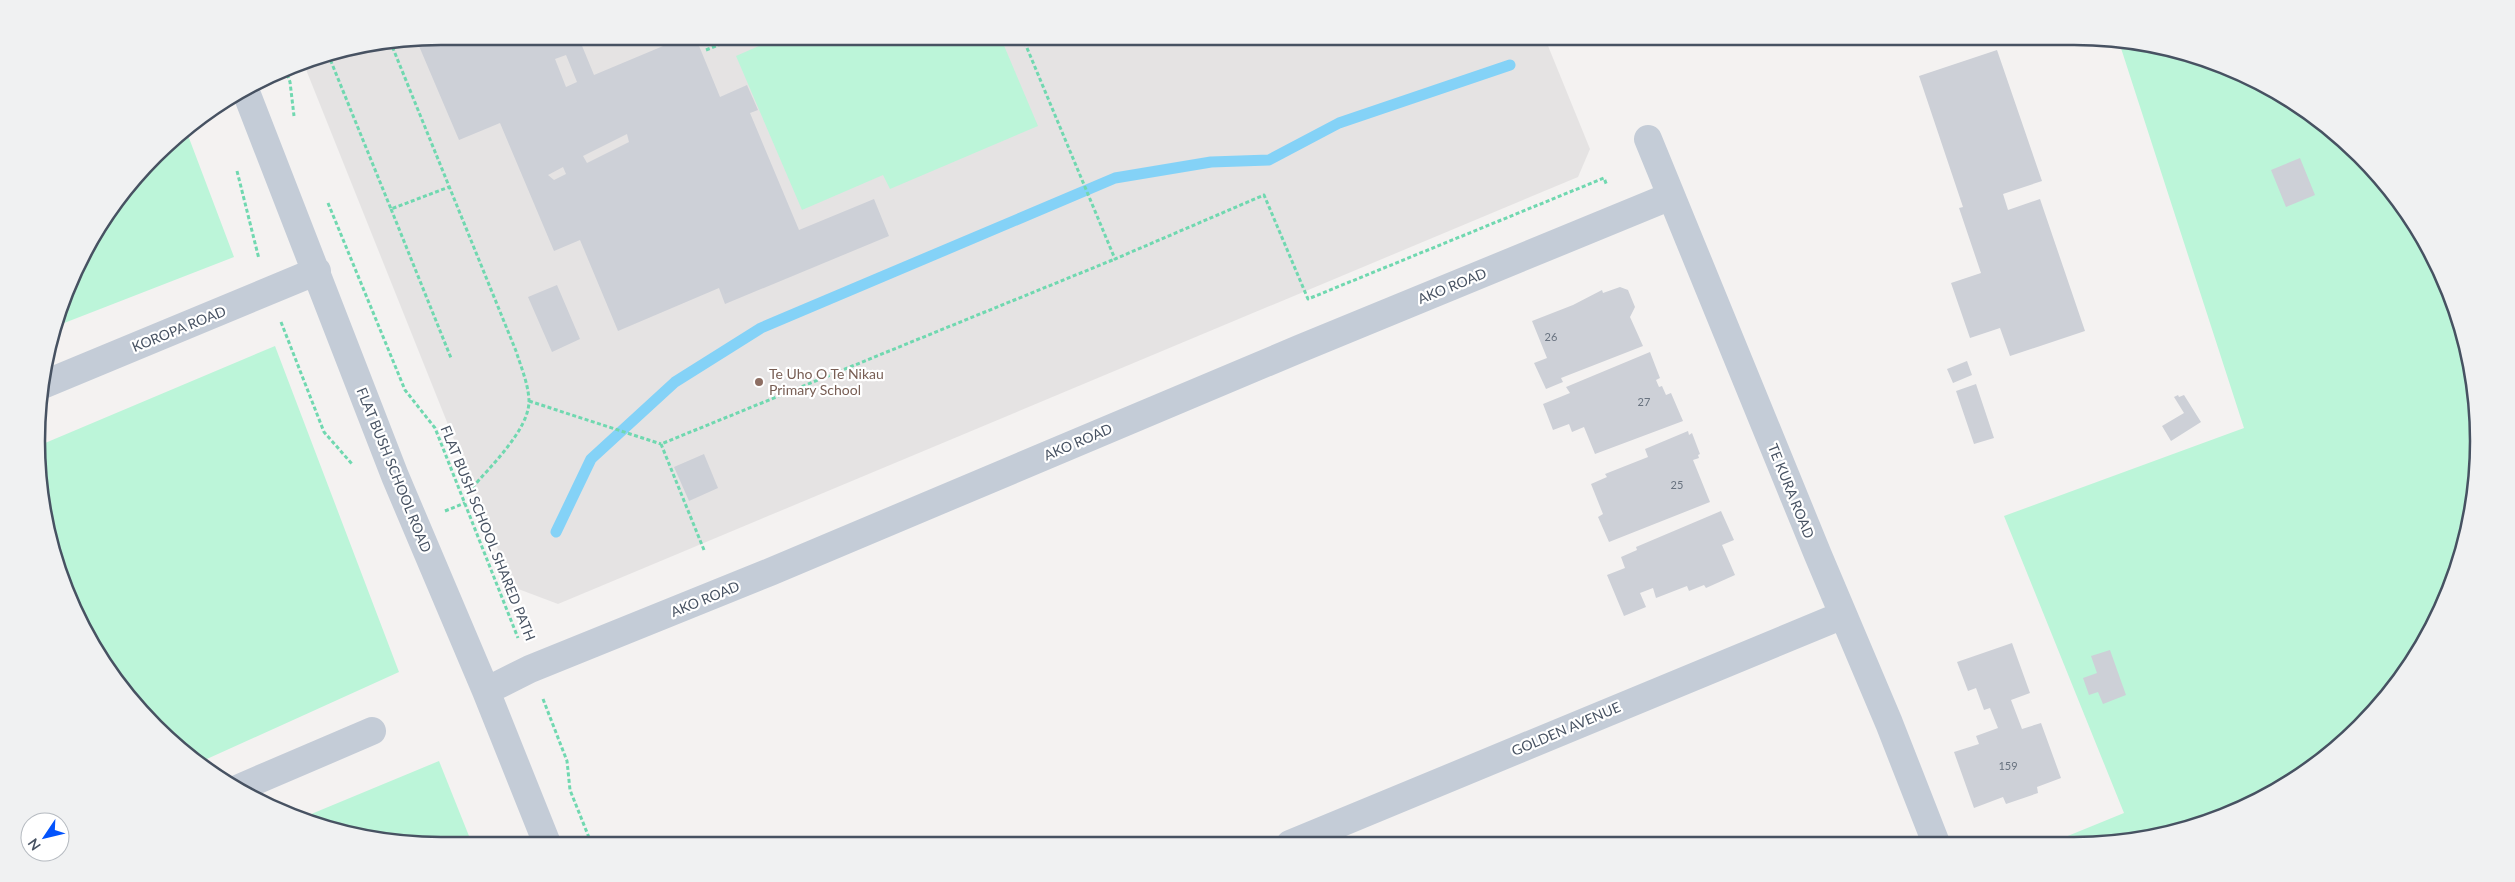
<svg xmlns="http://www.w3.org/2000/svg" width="2515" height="882" font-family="Lato,sans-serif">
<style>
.education{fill:#e5e3e3}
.green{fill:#bcf5d9}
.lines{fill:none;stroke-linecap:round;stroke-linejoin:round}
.stream{stroke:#84d2f7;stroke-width:11}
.building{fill:#cdd0d7;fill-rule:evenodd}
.path{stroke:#70d8b0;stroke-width:3;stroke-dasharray:4 2.5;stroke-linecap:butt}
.minor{stroke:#c4ccd7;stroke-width:28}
.education-dot{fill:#8d6e63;stroke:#fff;stroke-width:2}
.labels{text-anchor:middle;stroke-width:4.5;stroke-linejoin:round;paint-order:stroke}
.number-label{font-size:11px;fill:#68727f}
.street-label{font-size:14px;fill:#475262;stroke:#fff}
.education-label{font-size:14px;fill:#785e54;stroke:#fff;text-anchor:start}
.rim{fill:none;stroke:#475262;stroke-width:2.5}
</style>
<rect width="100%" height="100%" fill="#f4f2f1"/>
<path class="education" d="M441 36H1544L1590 149 1578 177 558 604 513 587 303 62 362 44Z"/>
<path class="green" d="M782 36H1000L1038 126 890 189 883 175 802 210 736 56Z
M2119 42 2178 50 2253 78 2320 120 2378 174 2424 238 2457 311 2475 388 2478 467 2465 545 2424 644 2341 745 2253 804 2127 842H2053L2124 813 2004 516 2244 428Z
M186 130 234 257 59 325 78 262 120 194 174 137Z
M275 346 399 672 198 763 155 727 105 666 50 545 37 468 38 446Z
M439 761 473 846H441L337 832 304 817Z"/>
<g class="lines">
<path class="stream" d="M556 532 591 459 675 382 761 328 1115 178 1211 162 1269 160 1339 123 1510 65"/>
</g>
<path class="building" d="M441 36H578L594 75 687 36H695L720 97 747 85 758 110 750 113 799 230 874 199 889 236 725 304 719 288 618 331 580 240 554 251 500 123 459 140 416 39ZM566 55 577 82 566 87 555 59ZM627 134 629 142 587 163 583 156ZM563 167 566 174 554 180 548 175Z
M1997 50 2042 181 2003 194 2008 210 2040 199 2085 331 2010 356 2000 328 1970 338 1951 283 1981 273 1959 208 1963 207 1919 76Z
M2300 158 2315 195 2286 207 2271 170Z
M557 285 580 339 552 352 528 297Z
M1620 287 1628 290 1635 307 1630 317 1643 346 1561 378 1563 382 1546 389 1534 363 1547 358 1532 321 1573 305 1602 290 1603 293Z
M1650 352 1660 378 1656 380 1659 387 1662 386 1666 395 1671 393 1683 421 1595 454 1584 427 1572 432 1569 424 1553 430 1543 404 1570 393 1566 387Z
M1967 361 1972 375 1953 383 1947 369Z
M1976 384 1994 438 1974 444 1956 391Z
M2178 395 2179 397 2184 395 2201 422 2171 441 2162 426 2184 413 2174 397Z
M1688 431 1689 435 1692 433 1700 454 1698 455 1699 458 1693 460 1710 502 1609 542 1598 517 1603 514 1591 484 1607 477 1605 474 1648 457 1645 449Z
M704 454 718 488 689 501 674 467Z
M1721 511 1734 540 1722 545 1735 575 1706 588 1704 585 1689 591 1687 586 1656 598 1653 588 1640 593 1646 607 1624 616 1607 575 1625 568 1621 557 1637 550 1636 547Z
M2012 643 2030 693 2011 700 2022 729 2041 723 2061 778 2037 787 2038 793 2006 804 2003 797 1974 808 1954 752 1979 744 1976 736 1998 728 1990 708 1984 710 1976 688 1968 691 1957 662Z
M2110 650 2126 695 2103 704 2098 692 2089 695 2083 678 2097 673 2091 656Z"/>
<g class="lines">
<path class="path" d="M1022 36 1115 259 1264 195 1308 299 1604 178 1607 186
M390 41 516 351C521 367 528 383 529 400 530 429 489 468 471 489
M706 50 741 36
M328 54 391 209 449 187
M285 68 290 82 294 116
M237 171 259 259
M328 203 405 390 435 428 518 638
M391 209 451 358
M281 322 324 432 352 464
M529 401 661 444
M445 511 465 503
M704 550 661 444 1115 259
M543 699 567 761 570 790 592 845"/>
<path class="minor" d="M246 92 395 476 486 691 548 846
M1648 139 1818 555 1889 723 1936 843
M40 386 317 271
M486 691 530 669 770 572 1299 349 1671 196
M239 788 372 731
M1290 844 1843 615"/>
</g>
<circle class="education-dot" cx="759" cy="382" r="5"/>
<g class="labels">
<g class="number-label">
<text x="1551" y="341">26</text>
<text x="1644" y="406">27</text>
<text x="1677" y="489">25</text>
<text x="2008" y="770">159</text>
</g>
<g class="street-label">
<text transform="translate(1452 286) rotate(-22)" y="5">AKO ROAD</text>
<text transform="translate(179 329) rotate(-22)" y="5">KOROPA ROAD</text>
<text transform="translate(1078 442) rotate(-23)" y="5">AKO ROAD</text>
<text transform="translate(394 470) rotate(68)" y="5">FLAT BUSH SCHOOL ROAD</text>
<text transform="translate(1791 491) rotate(68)" y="5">TE KURA ROAD</text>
<text transform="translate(488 533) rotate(68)" y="5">FLAT BUSH SCHOOL SHARED PATH</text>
<text transform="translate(705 599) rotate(-22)" y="5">AKO ROAD</text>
<text transform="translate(1566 729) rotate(-23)" y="5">GOLDEN AVENUE</text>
</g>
<g class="education-label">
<text x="769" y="379">Te Uho O Te Nikau<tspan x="769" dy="16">Primary School</tspan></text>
</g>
</g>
<path d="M0 0H2515V882H0ZM441 45H2074A396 396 0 0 1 2470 441V441A396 396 0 0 1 2074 837H441A396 396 0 0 1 45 441V441A396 396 0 0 1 441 45Z" fill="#f0f1f2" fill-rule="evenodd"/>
<path class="rim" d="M441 45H2074A396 396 0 0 1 2470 441V441A396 396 0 0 1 2074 837H441A396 396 0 0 1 45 441V441A396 396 0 0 1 441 45Z"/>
<g transform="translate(45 837) rotate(235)"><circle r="24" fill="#ffffff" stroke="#b5bac0"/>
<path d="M0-4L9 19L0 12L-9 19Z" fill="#0353fc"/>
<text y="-8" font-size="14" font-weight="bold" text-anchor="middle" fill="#475262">N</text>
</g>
</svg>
